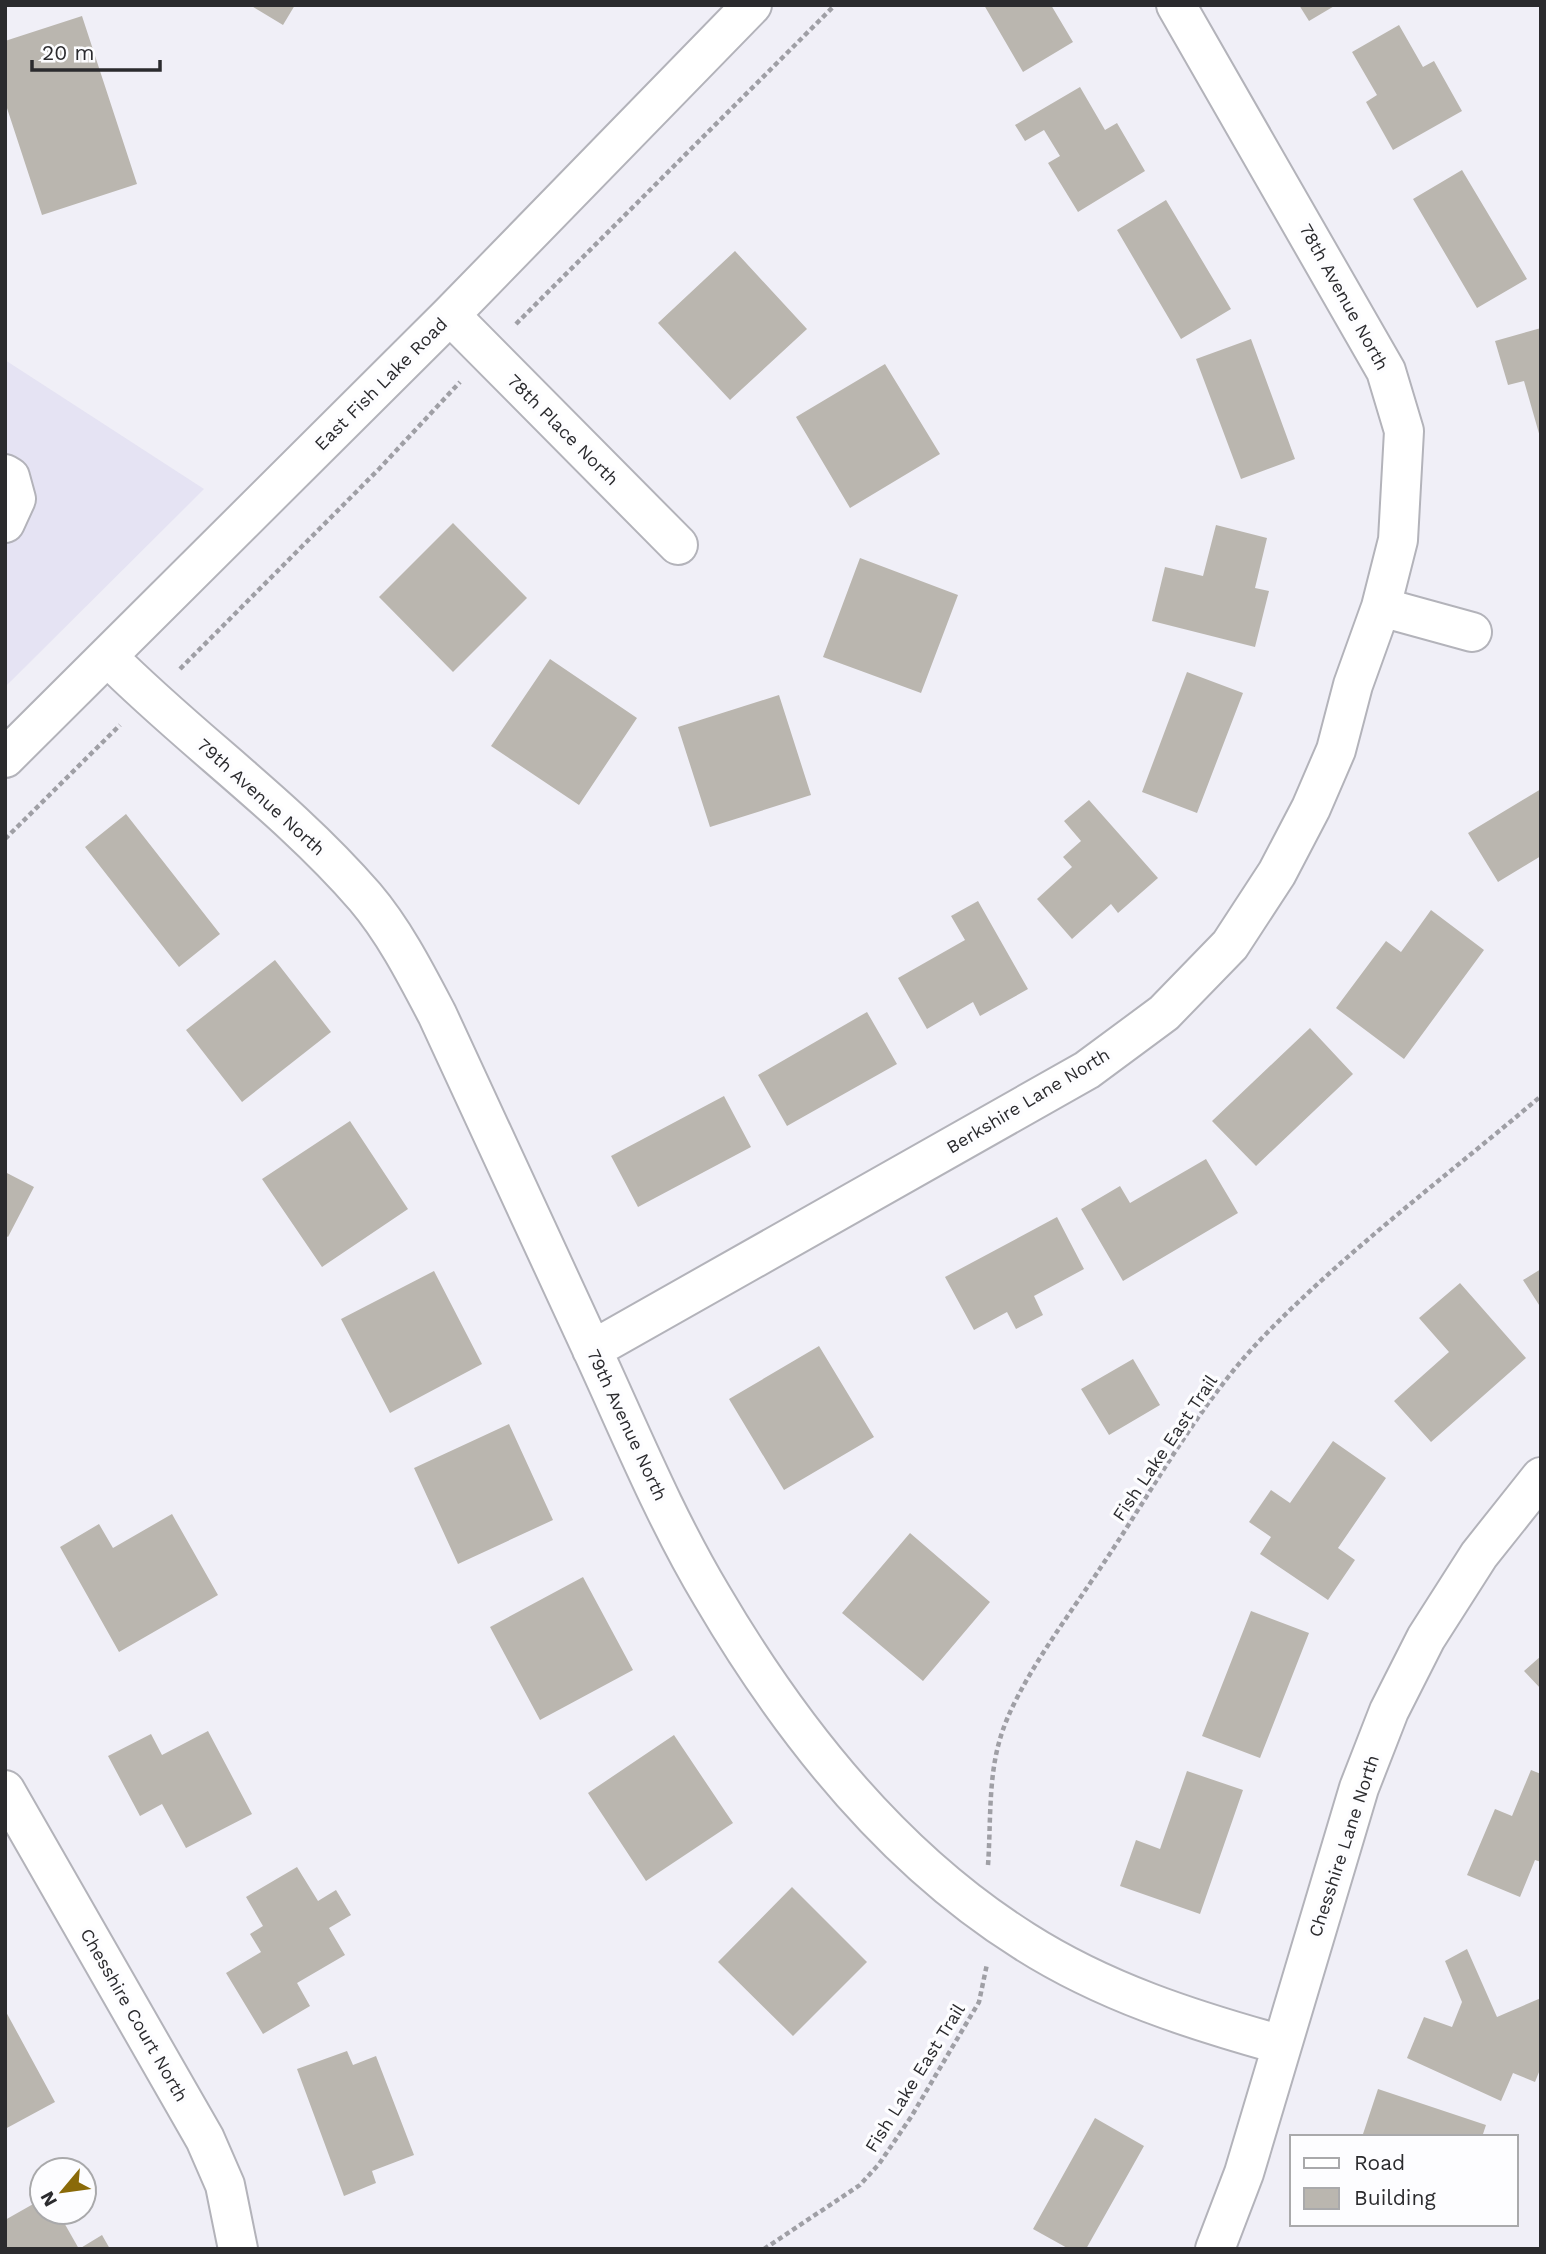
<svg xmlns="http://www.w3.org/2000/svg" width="1546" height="2254" font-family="'Work Sans',sans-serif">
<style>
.built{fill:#e5e3f3}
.building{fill:#bab6af}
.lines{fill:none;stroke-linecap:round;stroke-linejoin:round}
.minor-casing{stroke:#b3b3ba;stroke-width:42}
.path{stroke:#9f9fa5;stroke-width:4.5;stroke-dasharray:5 3.5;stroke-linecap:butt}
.minor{stroke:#fff;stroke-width:38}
.labels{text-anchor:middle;stroke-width:7;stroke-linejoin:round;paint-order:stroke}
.street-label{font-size:18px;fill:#2b2b2e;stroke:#fdfdff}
</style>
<rect width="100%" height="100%" fill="#f0eff7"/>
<path class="built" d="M5 360 204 489 5 687Z"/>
<path class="building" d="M250 5H295L283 25Z
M984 5H1051L1073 42 1023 72Z
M1299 5H1336L1309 21Z
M82 16 137 184 42 215 5 102V41Z
M1399 25 1423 67 1434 61 1462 111 1393 150 1366 102 1377 95 1352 52Z
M1080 87 1105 130 1117 123 1145 171 1078 212 1048 163 1060 156 1044 130 1025 141 1015 125Z
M1462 170 1527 279 1477 308 1413 199Z
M1166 200 1231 309 1181 339 1117 230Z
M735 251 807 329 730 400 658 323Z
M1541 328V437H1540L1524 381 1508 385 1495 341Z
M1251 339 1295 459 1241 479 1196 359Z
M885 364 940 454 850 508 796 417Z
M453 523 527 598 453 672 379 597Z
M1216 525 1267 538 1255 588 1269 591 1255 647 1152 621 1165 567 1203 576Z
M860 558 958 595 921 693 823 657Z
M550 659 637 718 579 805 491 746Z
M1187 672 1243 693 1197 813 1142 792Z
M779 695 811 795 710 827 678 727Z
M1541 789V856L1498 882 1468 833Z
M1089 800 1158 878 1118 913 1111 904 1072 939 1037 899 1072 867 1063 857 1081 841 1064 821Z
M126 814 220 934 179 967 85 847Z
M978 901 1028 989 980 1016 973 1002 927 1029 898 978 965 940 951 916Z
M1431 910 1484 950 1404 1059 1336 1008 1386 941 1401 952Z
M275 960 331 1032 242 1102 186 1030Z
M867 1012 897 1064 787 1126 758 1075Z
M1310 1028 1353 1074 1256 1166 1212 1121Z
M724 1096 751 1147 638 1207 611 1156Z
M350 1121 408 1209 322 1267 262 1179Z
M1206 1159 1238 1213 1123 1281 1081 1209 1120 1186 1130 1203Z
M5 1172 34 1187 8 1237 5 1235Z
M1057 1217 1084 1269 1034 1296 1043 1315 1016 1329 1007 1312 974 1330 945 1277Z
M1541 1269V1308L1523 1280Z
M434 1271 482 1364 390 1413 341 1319Z
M1460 1283 1526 1358 1431 1442 1394 1401 1449 1352 1419 1318Z
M819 1346 874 1437 784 1490 729 1399Z
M1133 1359 1160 1405 1109 1435 1081 1389Z
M509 1424 553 1520 458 1564 414 1468Z
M1333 1441 1386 1478 1338 1548 1355 1560 1328 1600 1260 1554 1271 1537 1249 1522 1271 1490 1290 1503Z
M172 1514 218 1595 119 1652 60 1547 99 1524 113 1548Z
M910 1533 990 1602 923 1681 842 1613Z
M583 1577 633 1670 540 1720 490 1627Z
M1251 1611 1309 1633 1260 1758 1202 1736Z
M1541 1656V1689L1524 1671Z
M208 1731 252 1814 186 1848 162 1804 140 1816 108 1756 151 1734 162 1755Z
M674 1735 733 1823 646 1881 588 1793Z
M1531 1770 1541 1774V1862L1535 1860 1520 1897 1467 1875 1495 1809 1512 1816Z
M1187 1771 1243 1790 1200 1914 1120 1886 1136 1840 1160 1849Z
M297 1867 318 1901 336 1890 351 1915 329 1928 345 1955 297 1983 310 2006 263 2034 226 1973 261 1952 250 1934 263 1926 246 1897Z
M792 1887 867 1962 793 2036 718 1962Z
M1467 1949 1497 2017 1541 1998V2067L1535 2082 1513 2073 1501 2101 1407 2058 1424 2017 1452 2027 1462 2002 1445 1961Z
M5 2010 55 2102 5 2129Z
M347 2051 353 2065 376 2056 414 2155 372 2171 376 2183 344 2196 297 2069Z
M1378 2089 1486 2125 1482 2137H1362Z
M1095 2118 1144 2146 1086 2249H1069L1033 2229Z
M42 2199V2212H58L79 2249 102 2235 110 2249H5V2220Z"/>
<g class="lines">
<defs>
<path id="minor" d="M1176 5 1386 371 1404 431 1398 540 1381 607 1472 632
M450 315 678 545
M5 474 10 477 16 499 5 523
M109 658C192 741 288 808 365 897 394 931 416 974 437 1014 488 1124 539 1234 590 1345 629 1429 664 1516 712 1596 790 1729 892 1858 1024 1941 1104 1992 1192 2020 1282 2045
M5 758 450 315 752 5
M592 1350 1087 1070 1164 1013 1230 945 1277 873 1311 808 1336 750 1353 685 1381 607
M5 1790 205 2139 225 2185 238 2249
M1215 2249 1244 2173 1359 1788 1389 1711 1426 1638 1479 1555 1541 1477"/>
</defs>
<use href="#minor" class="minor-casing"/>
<path class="path" d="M516 324 835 5
M180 669 379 469 460 382
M5 839 120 725
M988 1865C991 1824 988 1779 1000 1739 1015 1686 1070 1614 1101 1567 1153 1490 1198 1405 1262 1338 1347 1250 1448 1175 1541 1096
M764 2249 860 2185 879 2164 911 2117 979 2002 987 1964"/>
<use href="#minor" class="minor"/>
</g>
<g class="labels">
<g class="street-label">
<text transform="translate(1344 297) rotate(61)" y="6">78th Avenue North</text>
<text transform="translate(381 384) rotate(-45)" y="6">East Fish Lake Road</text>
<text transform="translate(563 430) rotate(45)" y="6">78th Place North</text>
<text transform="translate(261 797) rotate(42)" y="6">79th Avenue North</text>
<text transform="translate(1028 1101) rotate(-31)" y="6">Berkshire Lane North</text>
<text transform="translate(627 1425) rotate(65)" y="6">79th Avenue North</text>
<text transform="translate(1165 1448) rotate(-56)" y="6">Fish Lake East Trail</text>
<text transform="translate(1344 1846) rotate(-72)" y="6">Chesshire Lane North</text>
<text transform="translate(134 2015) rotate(60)" y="6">Chesshire Court North</text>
<text transform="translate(915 2078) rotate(-58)" y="6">Fish Lake East Trail</text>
</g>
</g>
<rect width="1546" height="2254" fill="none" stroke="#2b2b2e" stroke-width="14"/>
<rect x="1290" y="2135" width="228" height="91" fill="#fdfdff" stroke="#a9a9ab" stroke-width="2"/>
<rect x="1304" y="2158" width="35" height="10" fill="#ffffff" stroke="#a9a9ab" stroke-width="2"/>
<text x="1354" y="2170" font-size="21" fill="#2b2b2e">Road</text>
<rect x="1304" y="2188" width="35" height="21" fill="#bab6af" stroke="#a9a9ab" stroke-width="2"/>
<text x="1354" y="2205" font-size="21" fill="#2b2b2e">Building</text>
<g transform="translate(63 2191) rotate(241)"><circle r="33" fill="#fdfdff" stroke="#a9a9ab" stroke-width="2"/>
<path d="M0-5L12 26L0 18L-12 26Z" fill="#8a6a09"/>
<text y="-10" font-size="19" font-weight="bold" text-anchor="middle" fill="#2b2b2e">N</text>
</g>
<path d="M32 60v10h128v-10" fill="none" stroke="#2b2b2e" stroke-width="3.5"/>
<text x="42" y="60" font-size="21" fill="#2b2b2e" stroke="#fdfdff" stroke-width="5" paint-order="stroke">20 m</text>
</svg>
